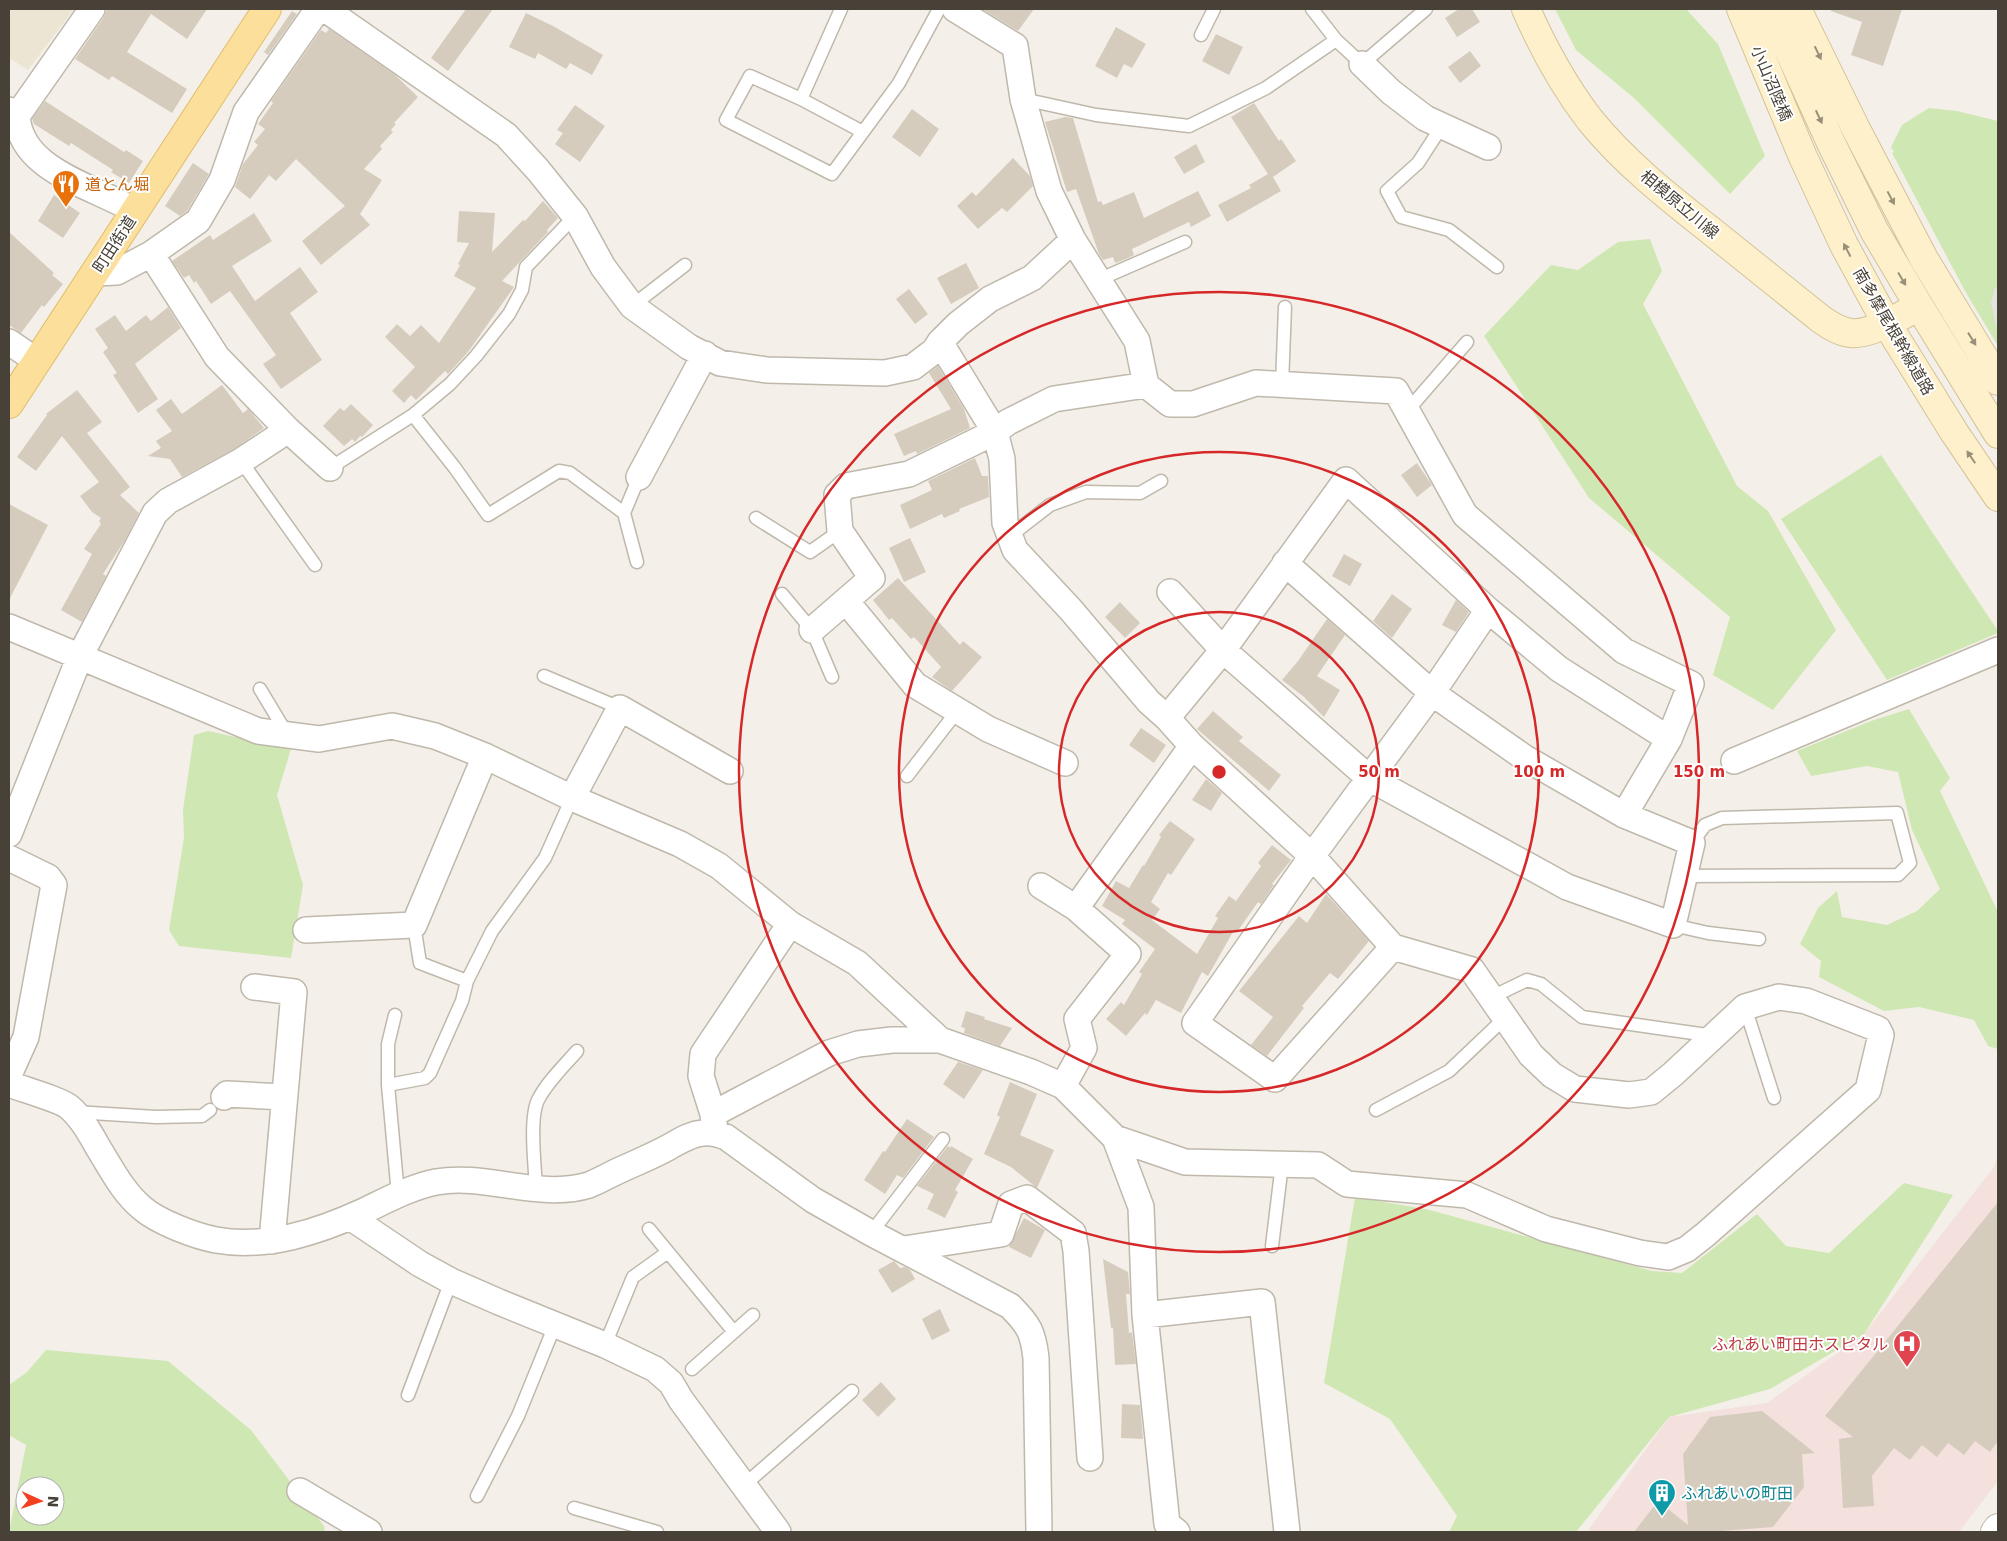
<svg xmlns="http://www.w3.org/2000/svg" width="2007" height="1541" font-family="'DejaVu Sans','Noto Sans JP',sans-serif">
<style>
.education{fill:#ece5d3}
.medical{fill:#f4e0dd}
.green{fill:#cfe7b3;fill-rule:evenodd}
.parking{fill:#e5e3e0}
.building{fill:#d5ccbe}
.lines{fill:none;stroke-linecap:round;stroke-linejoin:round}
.service-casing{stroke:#bfb8ab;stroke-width:15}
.minor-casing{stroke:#bfb8ab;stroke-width:28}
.tertiary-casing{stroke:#bfb8ab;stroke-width:30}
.secondary-casing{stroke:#d2c399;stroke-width:30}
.primary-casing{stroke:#e0bd6a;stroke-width:30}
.service{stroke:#fff;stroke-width:12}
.minor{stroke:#fff;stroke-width:25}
.tertiary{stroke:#fff;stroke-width:28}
.secondary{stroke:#fdf0ca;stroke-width:28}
.primary{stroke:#fbdf9b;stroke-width:28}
.oneway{fill:#999079}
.ring{fill:none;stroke:#d62828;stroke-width:2.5}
.labels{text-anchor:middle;stroke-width:4;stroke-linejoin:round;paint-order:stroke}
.street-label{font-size:16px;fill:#474137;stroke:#fff}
.food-label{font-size:16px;fill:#c56008;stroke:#fff;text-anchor:start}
.health-label{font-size:16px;fill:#be3a42;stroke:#fff;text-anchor:end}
.culture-label{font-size:16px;fill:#0d838f;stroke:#fff;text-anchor:start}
.centre{fill:#d62828;stroke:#fff;stroke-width:2.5}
.ring-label{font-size:15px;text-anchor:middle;font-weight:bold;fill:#d62828;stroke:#fff;stroke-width:4;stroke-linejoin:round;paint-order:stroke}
</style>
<rect width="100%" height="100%" fill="#f4f0e9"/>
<path class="education" d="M9 9H74L28 70 9 58Z"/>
<path class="medical" d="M1998 1154V1481L1959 1532H1587L1669 1417 1767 1403 1864 1334 1994 1167Z"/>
<path class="green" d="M1555 9H1686L1718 44 1765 156 1730 194 1634 98 1576 50Z
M1929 108 1957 111 1998 121V346L1965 291 1892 153 1894 152 1891 147 1902 125Z
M1650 239 1662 271 1643 304 1737 486 1768 511 1836 630 1773 710 1713 675 1730 617 1589 498 1484 336 1551 265 1578 270 1618 242Z
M1881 455 1998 631V633L1887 680 1781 519Z
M1909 709 1950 778 1940 791 1998 912V1049L1988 1046 1974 1020 1919 1007 1884 1011 1819 977 1821 961 1800 944 1818 908 1837 891 1842 917 1887 925 1917 911 1940 889 1912 830 1898 772 1867 766 1811 776 1797 751 1871 721Z
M208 731 291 749 277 795 303 885 291 958 179 946 169 930 184 838 183 810 194 735Z
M1904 1183 1953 1195 1864 1334 1770 1389 1669 1417 1576 1532H1449L1457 1516 1390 1419 1324 1383 1355 1197 1430 1210 1652 1271 1682 1273 1757 1214 1786 1246 1829 1253Z
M46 1350 168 1361 251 1430 324 1526 325 1532H9L26 1445 9 1435V1385L27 1372ZM25 1486H55V1516H25Z"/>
<path class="parking" d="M1995 288H1998V334L1991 303Z"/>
<path class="building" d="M107 9H207L187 39 151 14 127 52 187 89 172 113 112 76 109 80 75 59 104 17Z
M466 9H493L448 71 431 58Z
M982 9H1034L1018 31Z
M1459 9H1472L1480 22 1457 37 1445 18Z
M1831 9H1902L1883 66 1851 55 1862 22 1831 11Z
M292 11 297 14 268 55 264 52Z
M526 13 553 26 603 55 592 75 570 63 566 69 538 53 535 59 509 47Z
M1116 27 1146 44 1132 68 1124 64 1117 78 1095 66Z
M329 29 394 74 418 97 394 123 396 124 391 130 393 132 380 146 382 149 364 169 382 180 360 214 370 225 321 265 302 241 345 206 296 159 276 181 269 175 250 199 235 187 243 164 258 145 254 142 265 129 258 124 273 103 271 101 321 30 326 33Z
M1216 34 1243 47 1229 75 1202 61Z
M1470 51 1481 66 1460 83 1448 67Z
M45 101 124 152 126 150 143 161 129 183 111 172 113 170 71 143 69 146 34 124 32 119Z
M1254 103 1279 141 1281 139 1296 161 1273 177 1281 191 1227 222 1218 205 1251 188 1249 185 1268 174 1231 117Z
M575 105 605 126 580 162 555 144 563 133 557 130Z
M912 109 939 129 920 157 892 137Z
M1065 117 1073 118 1098 202 1101 201 1103 205 1134 192 1144 218 1198 191 1211 216 1191 227 1189 222 1132 249 1134 255 1126 259 1115 263 1113 257 1103 260 1099 254 1076 189 1067 192 1045 122Z
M1196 144 1205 162 1184 174 1174 157Z
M1013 158 1030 176 1033 186 1007 212 1002 208 978 229 957 206 972 192 976 196Z
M193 163 209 174 187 211 180 216 165 206Z
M54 195 80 213 63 238 38 221Z
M543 201 558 218 547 230 548 232 502 281 514 287 468 352 448 374 445 371 416 400 411 395 404 403 392 391 415 367 385 337 397 324 410 336 421 325 439 343 476 288 454 276 460 265 458 264 469 243 457 242 459 211 495 213 492 252 523 220 525 221Z
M254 213 272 241 232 266 255 301 300 267 318 292 290 313 322 360 281 389 263 364 276 355 230 291 211 304 196 281 194 283 189 275 184 278 172 261 210 235 213 240Z
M9 232 54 273 52 275 63 284 44 307 42 305 21 333 9 325Z
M966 263 979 288 951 304 937 278Z
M909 289 928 314 915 324 896 299Z
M168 307 181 328 135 364 158 399 138 413 113 375 117 373 103 352 108 348 95 329 115 315 126 331 146 315 151 321Z
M938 366 964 409 970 428 917 454 916 451 904 456 894 434 951 409 929 373Z
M222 385 243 413 248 409 264 428 234 449 182 477 170 459 148 456 161 448 156 441 172 431 156 410 171 399 182 414Z
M77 390 102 422 87 433 130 487 120 495 139 513 125 540 103 574 106 576 82 622 61 610 92 554 84 549 101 524 99 521 101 518 92 512 80 496 99 482 62 436 36 471 17 457 47 415 46 414Z
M351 404 373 425 362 437 360 436 355 442 352 439 344 446 323 426 340 408 344 411Z
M975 458 982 476H988L989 497 959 509 960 511 944 518 942 514 910 529 900 505 932 490 928 481Z
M1417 463 1432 485 1417 497 1401 475Z
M9 504 48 525 9 600Z
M910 538 926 572 904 582 889 548Z
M1344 554 1362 564 1350 586 1332 576Z
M898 578 960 645 963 641 982 657 952 691 932 677 941 667 914 637 911 639 892 618 889 620 873 600Z
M1392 594 1412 609 1392 638 1373 621Z
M1456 600 1469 612 1456 632 1442 625Z
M1120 602 1140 623 1125 638 1105 617Z
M1327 619 1345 635 1317 676 1340 690 1324 717 1304 697 1282 680 1298 661Z
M1213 711 1243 737 1239 741 1281 775 1269 791 1197 729Z
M1141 728 1166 745 1154 763 1129 745Z
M1206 779 1222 793 1211 811 1192 800Z
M1170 821 1195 839 1171 875 1168 873 1151 902 1160 909 1152 920 1197 954 1218 918 1215 916 1229 896 1236 901 1261 866 1258 863 1272 845 1291 860 1272 884 1274 885 1261 904 1258 902 1237 932 1234 930 1208 976 1202 972 1181 1013 1156 1000 1147 1015 1145 1013 1126 1036 1106 1019 1121 1002 1124 1005 1142 974 1139 972 1155 949 1122 924 1125 920 1102 906 1116 881 1129 888 1143 865 1144 866 1161 837 1159 835Z
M1326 894 1369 941 1338 979 1330 973 1302 1006 1304 1008 1267 1056 1251 1045 1273 1017 1239 991 1299 916 1307 923Z
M966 1011 985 1017 984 1019 1012 1028 1000 1046 964 1033 965 1028 961 1027Z
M958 1062 983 1070 964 1099 943 1084Z
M1010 1082 1037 1094 1020 1135 1054 1150 1037 1188 1011 1167 984 1154 1000 1117 997 1115Z
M907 1119 934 1137 903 1178 897 1175 885 1194 864 1180 883 1151 885 1152Z
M948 1146 950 1148 951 1146 973 1159 955 1190 958 1192 945 1218 927 1209 934 1194 917 1186Z
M1998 1202V1441L1990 1452 1975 1441 1964 1455 1948 1443 1937 1457 1922 1445 1910 1460 1894 1448 1872 1476 1874 1506 1843 1508 1839 1439 1853 1437 1825 1416Z
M1024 1218 1045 1230 1031 1258 1009 1247Z
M1103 1259 1128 1272 1130 1294H1126L1129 1333 1132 1332 1136 1364 1115 1365 1113 1328H1111Z
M894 1261 900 1268 905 1267 910 1270 915 1279 892 1293 878 1270Z
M940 1309 950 1331 932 1340 922 1319Z
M881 1382 896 1399 878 1417 862 1400Z
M1122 1404 1140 1405 1143 1439 1121 1438Z
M1762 1411 1815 1453 1802 1454 1804 1487 1773 1527 1708 1532H1634L1658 1501 1688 1525 1683 1454 1710 1417Z"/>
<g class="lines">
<defs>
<path id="service" d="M841 9 801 99 750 76 726 120 832 174 899 83 939 9
M1312 9 1336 40
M1201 35 1214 9
M801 99 863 132
M1023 99 1096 115 1189 126 1266 88 1336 40 1362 64 1426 9
M1442 126 1418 163 1387 191 1401 217 1449 230 1497 267
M1098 280 1185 242
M632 306 685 265
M1282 384 1285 307
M1408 410 1467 342
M413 415 455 468 488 515 559 471 570 473 624 513
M241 461 315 565
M330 468 413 415 450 384 476 356 509 314 522 290 526 267 575 216
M756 518 810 552 840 531
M1010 536 1050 505 1086 492 1140 493 1161 481
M637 562 624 513 639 477
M782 594 812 630 832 677
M544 676 620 708
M260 689 287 734
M907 776 958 710
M1683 876 1898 875 1910 863 1897 813 1722 818 1705 825 1692 843
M414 925 420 963 467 981
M1673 925 1708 933 1759 939
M1492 997 1527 980 1541 984 1582 1017 1714 1036
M1745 1007 1774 1098
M388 1085V1044L395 1015
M1376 1110 1449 1071 1506 1017
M75 1112 156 1117 202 1116 210 1110
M536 1188C535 1167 529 1118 538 1100 547 1082 564 1066 577 1051
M398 1195 388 1085 425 1078 430 1073 462 1001 467 981 492 931 545 858 572 798
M649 1229 734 1332
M871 1233 943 1139
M1272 1246 1282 1164
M605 1345 633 1277 668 1252
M692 1369 753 1315
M408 1395 451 1281
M743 1486 852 1391
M477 1496 518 1416 555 1325
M574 1508 657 1532"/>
<path id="minor" d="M325 9 506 135 538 170 575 216 603 267 632 306 689 347 720 363 767 370 885 373 913 367 934 351 940 342 958 324 990 299 1032 278 1073 240
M955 9 1015 46 1023 99 1049 191 1073 240 1137 341 1146 385 1054 399 1008 422 995 432 1002 459 1005 523 1015 550 1071 610 1149 702 1167 718 1192 746 1312 856 1393 947 1472 970 1531 1055 1552 1075 1575 1089 1629 1095 1651 1092 1673 1074 1745 1007 1779 997 1806 1001 1878 1029 1881 1035 1868 1090 1706 1234 1687 1249 1668 1257 1640 1253 1546 1229 1467 1195 1347 1184 1318 1165 1185 1162 1115 1138
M1362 64 1391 92 1425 118 1488 147
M9 110 17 116C21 172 95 186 135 211
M17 116 92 9
M151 254 217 357 288 430
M95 273 117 272 151 254 198 221 222 180 246 112 318 9
M9 342 37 361
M1146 385 1170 404H1193L1256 383 1396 391 1465 515 1624 651 1691 684 1669 739 1624 815
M639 477 705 354
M1170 592 1223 650 1369 778 1567 887 1673 925 1692 843 1624 815 1525 758 1432 693 1285 563
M846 601 915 685 988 729 1065 763
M9 627 258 731 319 739 392 726 435 736 485 756 572 798 680 844 719 866 790 924 857 963 940 1040 1031 1072 1063 1086
M812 630 872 578 840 531 837 495 846 486 909 474 995 432 940 342
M1167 718 1223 650 1346 480 1488 610 1559 669 1669 739
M1734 761 1998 650
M572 798 620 708 730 771
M9 834 80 656 155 513 168 501 241 461 288 430 330 468
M9 858 48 877 54 885 26 1037 9 1075
M1041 886 1076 908 1128 954 1077 1019 1084 1048 1063 1086 1115 1138 1141 1207 1145 1315 1167 1524 1177 1532
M1076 908 1192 746
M306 930 414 925 485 756
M1393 947 1275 1079 1195 1023 1312 856 1432 693 1488 610
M254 987 294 992 272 1241
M9 1084C22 1089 61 1100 69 1107 82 1118 91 1135 99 1149 112 1170 123 1192 142 1208 158 1222 195 1236 216 1240 267 1249 318 1232 364 1211 387 1200 411 1187 436 1182 485 1173 540 1200 589 1185 599 1181 609 1175 618 1171 635 1163 653 1156 669 1147 680 1141 690 1134 703 1133 711 1132 718 1134 726 1137L813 1200 871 1233 1010 1306C1029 1325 1033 1332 1036 1358L1039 1532
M224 1097 227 1094 284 1097
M713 1114 829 1053 858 1044 892 1040H940
M715 1131 713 1114 701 1076 703 1054 790 924
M350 1217 420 1264 451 1281 499 1302 605 1345 655 1369 671 1383 681 1400 778 1532
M904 1249 1001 1234 1011 1204 1027 1198 1073 1233 1076 1251 1090 1458
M1145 1315 1262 1302 1287 1532
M300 1491 369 1532"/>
<path id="tertiary" d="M1995 1532 1998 1528"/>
<path id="secondary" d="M1526 9C1543 48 1564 86 1590 120 1624 162 1668 197 1710 230 1747 260 1785 290 1822 320 1831 326 1840 332 1851 333 1872 335 1900 316 1919 306
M1741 9 1803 157 1844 245 1887 324 1954 432 1998 497
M1770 9 1831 143 1875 232 1919 306 1998 434
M1797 9 1856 129 1924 259 1998 381"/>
<path id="primary" d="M9 404 267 9"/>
</defs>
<use href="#service" class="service-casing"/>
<use href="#minor" class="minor-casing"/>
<use href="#tertiary" class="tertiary-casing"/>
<use href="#secondary" class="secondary-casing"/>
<use href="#primary" class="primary-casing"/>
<use href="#service" class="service"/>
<use href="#minor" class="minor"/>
<use href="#tertiary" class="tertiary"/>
<use href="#secondary" class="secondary"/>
<use href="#primary" class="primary"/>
</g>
<defs><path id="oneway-solid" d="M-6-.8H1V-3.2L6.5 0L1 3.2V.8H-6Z" transform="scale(1.25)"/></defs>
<g class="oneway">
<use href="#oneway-solid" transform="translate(1818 53) rotate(64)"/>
<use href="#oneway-solid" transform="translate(1819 117) rotate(65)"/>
<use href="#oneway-solid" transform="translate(1891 198) rotate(62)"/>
<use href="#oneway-solid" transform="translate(1847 250) rotate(-118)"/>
<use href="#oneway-solid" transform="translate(1902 279) rotate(59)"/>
<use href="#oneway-solid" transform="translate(1972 339) rotate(58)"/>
<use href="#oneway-solid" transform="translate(1971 457) rotate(-124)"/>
</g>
<g class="ring">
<circle cx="1219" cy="772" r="160"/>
<circle cx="1219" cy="772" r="320"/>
<circle cx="1219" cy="772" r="480"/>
</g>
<defs>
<symbol id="restaurant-pin" viewBox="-11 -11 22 30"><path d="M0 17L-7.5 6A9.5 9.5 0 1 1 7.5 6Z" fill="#e8710a" stroke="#fff"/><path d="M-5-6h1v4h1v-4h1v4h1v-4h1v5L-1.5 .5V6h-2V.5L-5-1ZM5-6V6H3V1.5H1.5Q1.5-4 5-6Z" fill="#fff"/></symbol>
<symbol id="hospital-pin" viewBox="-11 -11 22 30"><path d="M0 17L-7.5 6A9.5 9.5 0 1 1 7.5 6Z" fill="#e0444e" stroke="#fff"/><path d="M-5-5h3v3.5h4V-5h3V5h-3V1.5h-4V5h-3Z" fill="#fff"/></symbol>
<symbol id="building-pin" viewBox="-11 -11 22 30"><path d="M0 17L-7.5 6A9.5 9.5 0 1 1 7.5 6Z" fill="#0f9aa8" stroke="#fff"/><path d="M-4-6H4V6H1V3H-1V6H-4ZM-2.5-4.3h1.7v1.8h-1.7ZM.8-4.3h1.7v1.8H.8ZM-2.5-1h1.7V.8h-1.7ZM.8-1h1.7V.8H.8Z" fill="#fff"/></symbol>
</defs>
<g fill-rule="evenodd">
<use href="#restaurant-pin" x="50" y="168" width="32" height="43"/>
<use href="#hospital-pin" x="1891" y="1328" width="32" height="43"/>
<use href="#building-pin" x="1646" y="1477" width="32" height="43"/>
</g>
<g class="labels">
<g class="street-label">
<text transform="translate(1772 83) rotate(67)" y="6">小山沼陸橋</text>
<text transform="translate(1680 204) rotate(40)" y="6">相模原立川線</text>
<text transform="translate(114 244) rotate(-57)" y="6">町田街道</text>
<text transform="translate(1894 331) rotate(60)" y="6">南多摩尾根幹線道路</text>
</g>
<g class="food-label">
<text x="85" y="190">道とん堀</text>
</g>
<g class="health-label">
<text x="1888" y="1350">ふれあい町田ホスピタル</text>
</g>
<g class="culture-label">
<text x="1681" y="1499">ふれあいの町田</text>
</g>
</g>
<circle cx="1219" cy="772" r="8" class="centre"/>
<g class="ring-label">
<text x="1379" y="777">50 m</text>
<text x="1539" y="777">100 m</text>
<text x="1699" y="777">150 m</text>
</g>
<rect width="2007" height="1541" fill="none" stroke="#474137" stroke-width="20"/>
<g transform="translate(40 1501) rotate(93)"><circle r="24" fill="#ffffff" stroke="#b5b3af"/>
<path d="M0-4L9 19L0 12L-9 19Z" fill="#f34021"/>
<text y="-8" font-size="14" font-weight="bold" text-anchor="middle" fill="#474137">N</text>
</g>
</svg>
